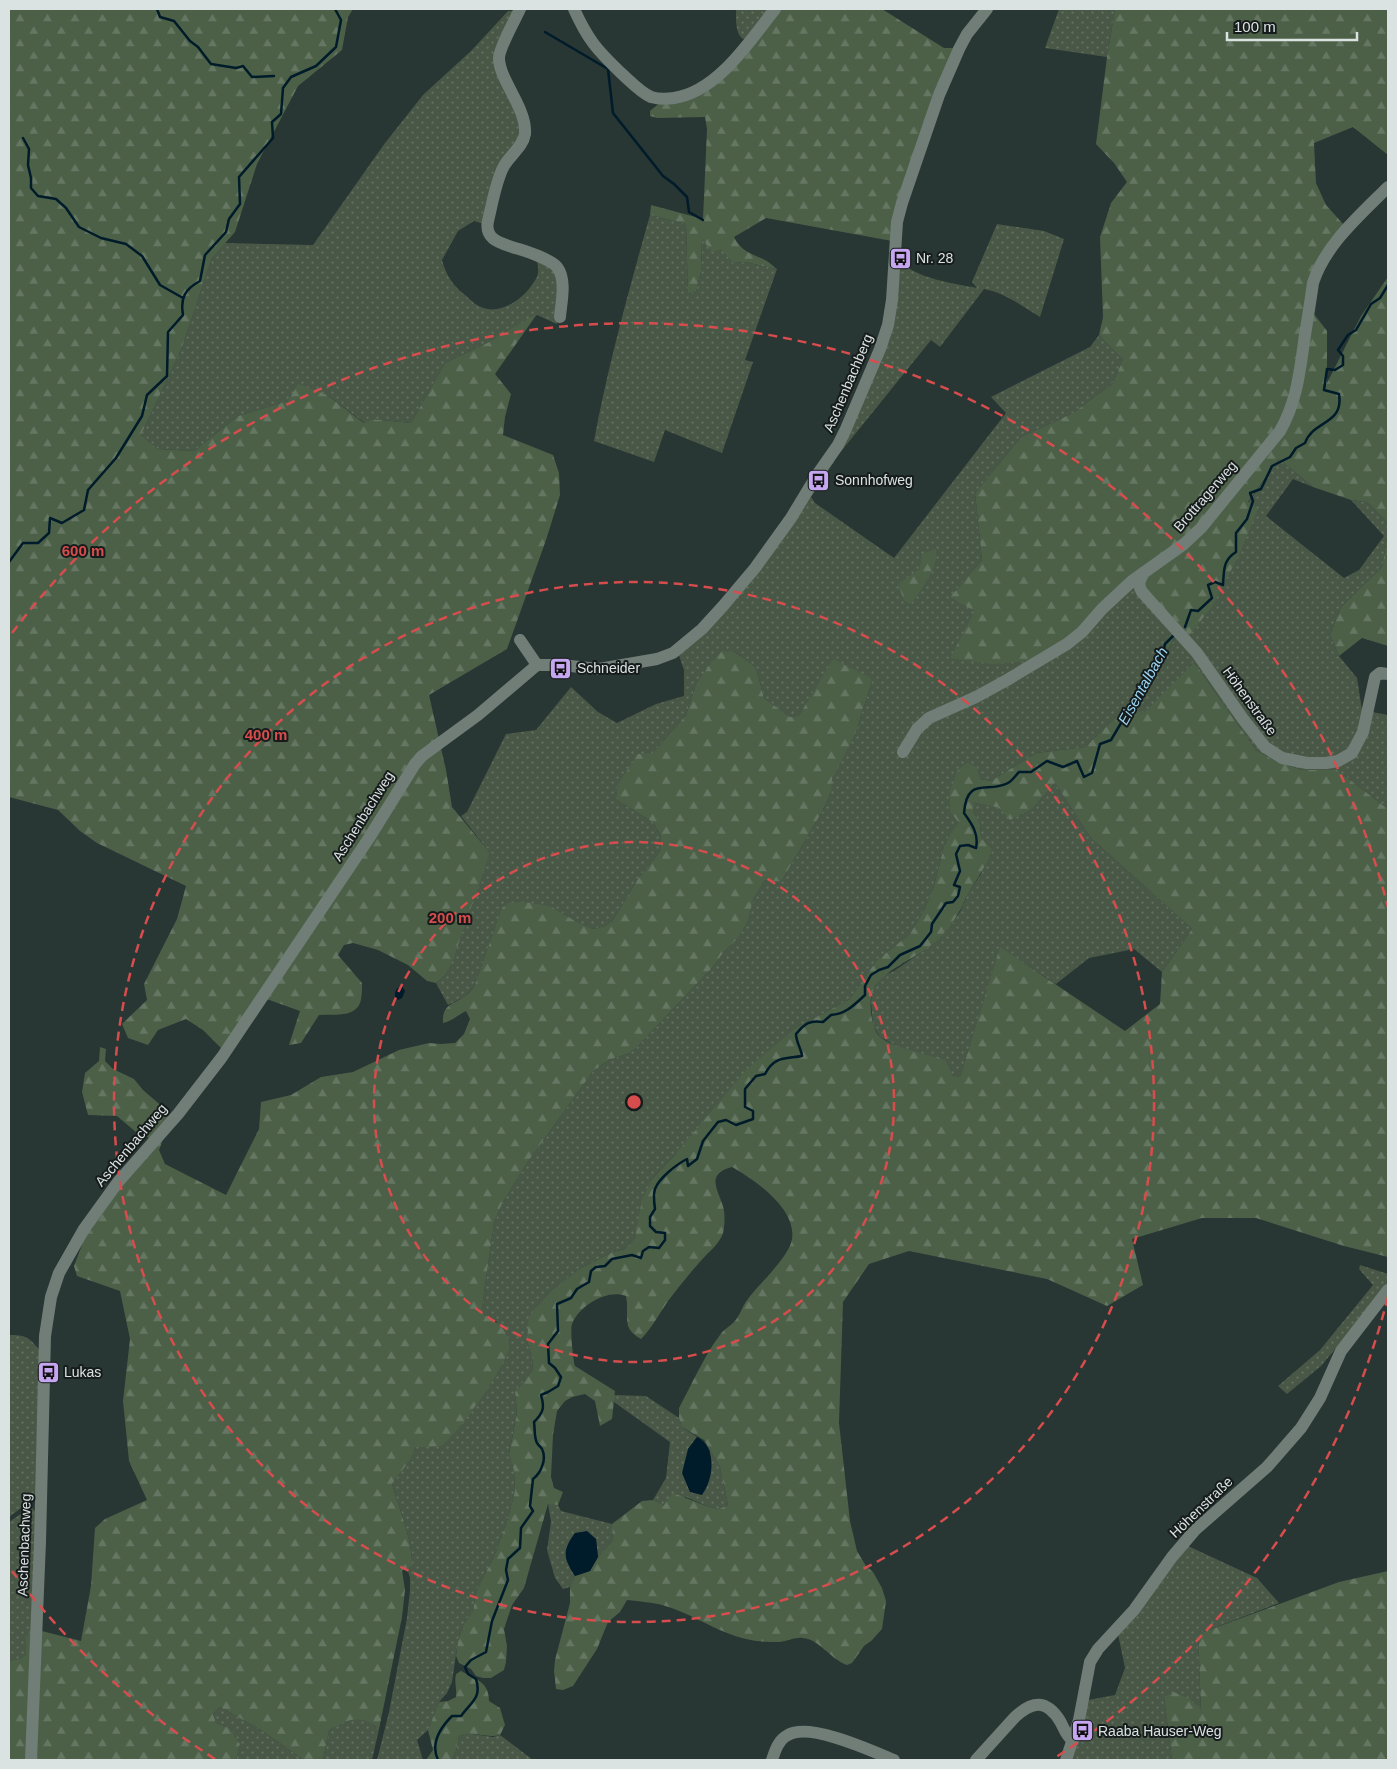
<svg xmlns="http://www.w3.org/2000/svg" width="1397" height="1769" font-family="Helvetica,sans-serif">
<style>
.grass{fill:url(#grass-dots)}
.forest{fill:url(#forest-firs);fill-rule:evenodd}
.water{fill:#001b2a}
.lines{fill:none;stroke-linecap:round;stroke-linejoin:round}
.stream{stroke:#001b2a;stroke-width:2.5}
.minor{stroke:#707e77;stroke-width:12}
.ring{fill:none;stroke:#d74d4d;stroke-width:2.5;stroke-dasharray:9 6}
.labels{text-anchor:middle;stroke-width:4;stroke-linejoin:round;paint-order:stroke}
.poi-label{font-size:14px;fill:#dbe3e2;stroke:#161c1b;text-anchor:start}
.street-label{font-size:14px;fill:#dbe3e2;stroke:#161c1b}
.water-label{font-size:15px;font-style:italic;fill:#9bd5f5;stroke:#161c1b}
.centre{fill:#d74d4d;stroke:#161c1b;stroke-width:2.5}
.ring-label{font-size:15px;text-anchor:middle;font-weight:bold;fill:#d74d4d;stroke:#161c1b;stroke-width:4;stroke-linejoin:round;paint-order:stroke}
</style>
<defs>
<pattern id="grass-dots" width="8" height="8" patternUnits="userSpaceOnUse" patternTransform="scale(1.25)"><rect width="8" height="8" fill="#495846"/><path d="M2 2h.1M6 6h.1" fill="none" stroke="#637060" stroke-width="1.8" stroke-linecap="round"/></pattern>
<pattern id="forest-firs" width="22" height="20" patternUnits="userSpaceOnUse" patternTransform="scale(1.25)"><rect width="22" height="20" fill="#4c6048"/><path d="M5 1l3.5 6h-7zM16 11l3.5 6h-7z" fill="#657762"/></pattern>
</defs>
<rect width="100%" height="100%" fill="#283634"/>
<path class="grass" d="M736 9H770L748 38 743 39C735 33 736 19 736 9Z
M1059 9H1115L1107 57 1045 48Z
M508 11H517L501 46 523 134 484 224 474 221 458 231 442 260C446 275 453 286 465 295 470 299 475 305 481 307 498 315 518 302 529 289 537 278 540 276 537 261L557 271 560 302 557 324 537 315 487 343 445 363 411 423 371 419 365 423 327 395 288 401 238 416 194 451 158 449 141 435 181 350 212 258 225 243 313 245 385 143 423 95 472 50Z
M650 215 686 224 688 294 696 292 701 271 702 238 721 248 733 263 745 262 777 269 745 360 753 362 722 453 665 430 654 462 594 441C608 365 629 290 650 215Z
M997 224 1044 231 1064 239 1040 317C1022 306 1005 293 984 289L940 347 931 340 839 454 811 497 815 503 894 558 1006 413 991 397 1090 347 1099 335 1123 360 1112 384 1073 413 1021 437 975 493 982 560 950 597 1096 610 1248 503 1279 459 1313 487 1293 479 1266 516 1344 578 1359 570 1384 536 1351 500 1367 502 1388 523V532L1382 567 1341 607 1330 635 1339 656 1357 678 1362 710 1388 715V809L1337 770H1303L1277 762 1256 750 1194 662 1145 713 1137 711 1175 637 1169 635 1125 708 1085 747 1036 753 991 781 980 779 960 823 950 834 944 846 933 890 924 910 910 934 877 960 850 999 797 1027 652 1179 635 1238 625 1249 613 1252 579 1269 554 1288 537 1306 527 1341 532 1357 533 1370 515 1392 517 1413 509 1453 514 1471 515 1491 507 1521 494 1557 477 1589 473 1611 464 1623 458 1641 452 1682 447 1693 439 1702 428 1730 417 1740 423 1760H377L389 1712 407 1618 410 1590V1578L407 1568 412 1565C413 1541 399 1508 392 1484L411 1459 415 1447H427L497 1322 484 1314 482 1307 494 1223 502 1204 527 1163 594 1070 609 1060 630 1053 638 1046 711 969 724 952 739 937 749 919 753 900 765 880 781 882 823 810 831 792V779L855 735 872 681 833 660 798 717H790L764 698 756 668 748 661 733 651 695 687 686 715 653 753 617 800 654 823 661 836 660 851 638 879 613 920 605 926 593 929 572 919 552 907 502 909 474 987 464 997 448 1005 436 983 444 976 490 853 461 816 467 812 506 734 536 730 571 687 598 712 617 723 656 704 684 696V670L676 647 684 641 752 566 835 443 877 348 900 261C917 279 953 283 977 288L972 282Z
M1055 783 1090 837 1192 929 1162 972 1134 949 1089 958 1056 984 1000 948 960 1077 952 1075 880 1037 873 1026 871 1002 872 990 882 976 894 971 923 951 952 923 960 912 968 893 981 874 992 848 981 838 980 824 973 811 975 801 999 808H1033Z
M1360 1265 1388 1274V1285L1321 1366 1287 1394 1278 1386 1320 1350 1373 1285 1359 1269Z
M9 1335C26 1335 29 1337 40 1351L36 1497 9 1517Z
M614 1395 646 1396 679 1418 682 1427 697 1437 688 1449 711 1471 710 1450 720 1467 728 1505 719 1509 709 1507 686 1497 664 1505 653 1500 666 1478 670 1442 614 1402Z
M548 1503 558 1505 561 1511 612 1524 613 1540 598 1557 596 1539 575 1533C563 1551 563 1558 575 1576L570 1587 563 1589 555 1578 547 1550 551 1522Z
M32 1508 37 1513 33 1629 26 1654 21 1658 9 1661V1522L22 1513Z
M1188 1546 1257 1578 1279 1603 1198 1634 1201 1711 1164 1697 1172 1760H1071L1088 1700 1115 1695 1125 1668 1118 1634Z
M220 1707 261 1730 304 1760H236L240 1744 230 1728 216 1723 213 1714Z
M357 1718 367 1720 379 1729 372 1760H323L329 1730 342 1722Z
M466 1733 493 1737 500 1735 533 1760H451L456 1751 459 1736Z"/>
<path class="forest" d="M9 9H353L348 17 342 50 298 86 257 164 235 232 212 258 181 350 141 435 158 449 194 451 238 416 288 401 298 384 327 395 364 423 371 419 411 423 445 363 487 343 537 314 495 374 511 394 505 417 503 435 553 455 559 473 560 495 546 540 507 649 429 695 446 770 452 807 490 853 452 962 444 976 436 983 427 981 408 965 378 950 353 943 344 945 338 955 362 983C362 989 362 998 360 1003 354 1018 332 1014 319 1015L301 1043 289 1045 300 1011 261 997 223 1050 203 1030 186 1019 158 1030 148 1045 128 1038 122 1024 147 1000 144 984 177 919 186 886 97 843 80 831 58 810 9 797Z
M778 9H882L944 48H956L892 241 766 218 734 237C741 251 750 253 763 259 768 261 773 266 777 269L745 262 733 263 721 249 712 252 702 239 701 271 696 292 688 294 686 224 650 215 651 205 703 219 707 129 705 117 657 118 650 116V111L662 101 691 97Z
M1115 9H1388V155L1353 127 1314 143 1316 183 1326 205 1344 225 1308 306 1327 331V383L1361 316 1388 277V523L1367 502 1351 500 1313 487 1279 459 1248 502 1258 509 1238 557 1212 606 1189 636 1140 582 1065 642 1036 660 994 664 950 658 975 611 950 597 982 560 975 493 1021 437 1073 413 1112 384 1123 360 1099 335 1103 317 1100 237 1111 203 1127 182 1114 163 1096 144 1107 57Z
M1388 532V646L1362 638 1339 656 1330 635 1341 607 1382 567Z
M936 549C938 569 922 588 911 604L904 600 898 584 920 569 922 554Z
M1169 635 1175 636 1138 711 1145 712 1194 662 1256 750 1277 762 1303 770H1337L1388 809V1257L1344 1246 1256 1218H1202L1132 1239 1143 1285 1107 1306 1047 1279 909 1251 869 1264 843 1302 839 1423 850 1521 857 1551 866 1566 873 1572 882 1588 886 1601 882 1629 871 1641 864 1646 852 1663 847 1665C830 1659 819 1639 803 1638 796 1637 787 1641 780 1642 769 1642 757 1642 746 1639 715 1632 689 1611 658 1604 648 1602 637 1601 627 1600L620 1612 608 1622 597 1649 573 1686 563 1690 556 1689 554 1671 555 1660 570 1603V1587L575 1576 590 1571 598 1557 613 1540 612 1524 642 1501 653 1500 664 1505 673 1493 709 1507 719 1509 728 1505 720 1467 704 1440 682 1427 679 1418V1408C691 1386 705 1354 720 1335 723 1330 729 1327 734 1322 740 1316 742 1306 748 1299 758 1285 790 1256 792 1239 797 1209 755 1180 732 1167 706 1174 717 1188 723 1206 725 1214 725 1224 723 1233 721 1240 713 1249 707 1254 693 1269 680 1285 668 1301 659 1314 652 1328 641 1339 620 1328 630 1316 626 1296 607 1289 580 1305 572 1324 570 1329 573 1359 575 1366L615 1391 612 1419 600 1426 595 1401 585 1394 572 1397 565 1401 557 1411 553 1435 551 1477 554 1488 563 1492 558 1505 548 1504 524 1588 512 1605 504 1629 507 1646 506 1662 504 1670 491 1678H483L476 1676 471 1669 459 1663 456 1656 458 1641 464 1623 473 1611 477 1589 494 1557 507 1521 515 1491 514 1471 509 1454 517 1413 515 1392 533 1370 532 1357 527 1341 529 1317 537 1306 554 1288 579 1269 613 1252 625 1249 635 1238 642 1200 652 1179 674 1156 747 1069 797 1027 850 999 877 960 910 934 924 910 933 890 944 846 950 834 959 823 950 811V791L957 771 967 763 977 767 980 779 991 781 1036 753 1085 747 1125 708ZM1055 783 1090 837 1192 929 1162 972 1160 1004 1125 1031 1000 947 960 1077 952 1075 945 1060C928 1055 892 1047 880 1037 871 1029 868 1001 873 990 878 975 910 960 923 951 937 942 951 927 959 912 963 906 965 898 969 892 978 877 988 864 992 848L981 838 980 824 973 811 975 802 999 808 1010 820 1033 808Z
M733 651 748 661 756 668 764 698 790 717H798L833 659 869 677 872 681 855 735 832 779 831 792 823 810 781 882 765 880 753 900 749 919 739 937 724 952 711 969 638 1046 630 1053 609 1060 594 1070 527 1163 502 1204 494 1223 482 1307 484 1314C496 1322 509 1330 509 1346 509 1362 456 1437 442 1445 434 1448 423 1447 415 1447L411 1459 392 1484C399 1508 413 1541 412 1566L402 1570 405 1590 402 1617 379 1729C360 1713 349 1719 329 1730L323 1760H304L261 1730 220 1707 213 1714 216 1723 230 1728 240 1744 236 1760H9V1661L21 1658 26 1654V1641L30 1628 81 1641 91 1586 95 1528 105 1519 147 1500 129 1461 123 1401 130 1339 120 1291 77 1276 74 1266 87 1232 102 1209 152 1149 148 1137 137 1133 117 1116 88 1115 82 1092 85 1073 99 1061 100 1047 106 1049 105 1061 113 1069 134 1079 143 1090 172 1115 159 1150 165 1164 226 1195 259 1129 261 1102 291 1095 321 1077 353 1072 399 1050 429 1043 441 1044 455 1043 464 1034 470 1019 466 1011C457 1015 453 1021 443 1023 442 1004 453 1005 465 996 468 994 471 990 474 987L502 908 508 903 525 902 552 907 572 919 593 929 605 926 613 920 638 879 660 851 661 836 654 823 617 800V786L638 754 653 753 686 715 695 687 708 667 721 652Z
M1388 1571V1760H1172L1164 1697 1174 1692 1191 1700 1201 1710 1198 1634 1339 1582Z
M461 1671C476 1679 489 1682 489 1701L500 1708 505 1725 500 1735C486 1739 471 1730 459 1736L456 1751 451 1760H426L433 1750 428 1730 439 1702 448 1701 456 1697C457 1689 454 1682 456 1674Z"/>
<path class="water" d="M402 986 405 991 402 998 398 1000 395 998C395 992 395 988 402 986Z
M697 1437C717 1447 714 1479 702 1495L690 1492 682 1473 688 1449Z
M587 1531 596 1539 598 1557 590 1571 575 1576C563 1557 562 1551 575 1533Z"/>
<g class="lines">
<path class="stream" d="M157 9 160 17 174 21 190 41 198 47 211 64 236 68 243 66 252 77 274 76
M545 32 608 69 613 113 663 176 674 184 687 197 689 212 703 220
M23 138 29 149 28 165 31 178V188L38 196 56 199 66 208 79 227 101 238 126 244 142 256 160 285 183 298
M9 562 23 543H38L49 533 50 518 62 523 84 510 88 490 116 458 142 416 147 395 167 376 168 332 183 315C180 298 185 289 200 281L205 255 226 232 229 219 240 204 239 177 273 138 272 122 281 114 283 88 291 77 316 66 336 47 341 20 335 9
M1185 627 1191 610 1198 611 1212 598 1208 585 1215 582 1223 585C1224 570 1223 560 1236 552V533L1247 519 1253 501 1250 493 1261 489 1272 466 1290 457 1296 448 1305 443C1313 420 1344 425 1339 394L1324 390 1327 369 1335 370 1343 365V356L1338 350 1348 335 1356 330 1371 304 1380 298 1388 285
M438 1760C430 1743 440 1728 452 1716H461C471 1702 482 1698 476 1679L468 1674 465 1667 471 1660 486 1652 492 1621 508 1580 506 1570 508 1559 520 1548 521 1528 533 1511 530 1506 533 1479C541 1473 547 1459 542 1449 541 1447 538 1445 537 1443 534 1438 535 1428 534 1422 543 1413 545 1408 541 1395L548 1392 558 1386 561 1377 555 1368 549 1363 548 1344 558 1331 557 1304 571 1298 577 1289 589 1282 591 1271 596 1267 605 1266 612 1259 632 1255 641 1258 643 1251 649 1247 659 1248 665 1240V1233L656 1232 650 1226V1217L655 1209C654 1202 653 1195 655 1189 659 1178 677 1164 687 1159L688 1166 697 1159 703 1141 718 1122 726 1120 736 1125 753 1119V1111L745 1107V1089L756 1076 765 1074C774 1056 785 1059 802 1056 801 1048 796 1042 796 1034 805 1023 810 1020 823 1022L831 1015C846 1014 854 1005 865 995V986L871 975 879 970 888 967 900 955 920 946 931 932 932 924 946 903 953 902 958 896 960 887 954 885 960 871 956 854 960 846 968 845 976 848C979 834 972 824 964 813 967 775 988 794 1008 783 1012 781 1016 775 1019 772H1031L1047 761 1063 767 1077 761 1084 777 1092 773 1100 744 1111 740 1124 718 1133 710 1143 691 1152 667 1162 658 1165 644 1173 636"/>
<path class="minor" d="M520 9C515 20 499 48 499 58 499 80 527 108 525 134 523 147 510 155 504 166 496 180 492 205 488 221 484 240 501 243 515 248 524 250 552 260 557 267 567 280 561 303 560 317
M574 9C588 40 597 50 621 73 630 81 640 92 651 97 658 99 667 99 674 98 717 92 750 41 775 9
M1144 572C1140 580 1137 584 1142 592L1197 653 1243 719 1265 747 1282 758 1307 763H1326L1338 761 1352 753 1363 732 1375 677 1380 673 1388 674
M520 640 537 665H561L599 669 657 659 673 653 702 629 723 606 755 568 791 518 817 475 838 445 845 431 880 349 888 325 892 300 897 222 902 203 939 95 959 49 967 34 987 9
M903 752 917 729 929 718 976 697 1007 680 1067 644 1082 632 1102 609 1132 581 1184 544 1201 528 1280 431C1295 405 1299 378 1303 349 1306 327 1310 305 1313 283 1325 245 1360 215 1388 187
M31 1760 40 1542 45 1336 51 1297 59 1273 84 1229 118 1182 178 1114 222 1057 369 838 415 764 422 756 478 715 537 665
M772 1760C775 1751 778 1740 788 1735 810 1722 872 1751 894 1760
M976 1760 1015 1717C1033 1700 1047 1700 1060 1721 1064 1728 1066 1736 1073 1741
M1066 1760 1079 1720 1090 1662 1098 1649 1134 1610 1172 1557 1195 1530 1267 1467 1301 1428 1320 1398 1341 1351 1388 1290"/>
</g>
<g class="ring">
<circle cx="634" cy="1102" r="260"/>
<circle cx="634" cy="1102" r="520"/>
<path d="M1388 1297A779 779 0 0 1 1053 1759M215 1759A779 779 0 0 1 12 1571M12 633A779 779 0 0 1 1388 907"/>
</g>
<defs>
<symbol id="bus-square" viewBox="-11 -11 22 22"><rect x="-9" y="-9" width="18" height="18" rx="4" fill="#c6a6f0" stroke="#161c1b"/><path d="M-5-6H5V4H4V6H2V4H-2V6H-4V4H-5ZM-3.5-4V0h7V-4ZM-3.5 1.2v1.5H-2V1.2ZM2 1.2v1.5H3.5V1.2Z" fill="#111"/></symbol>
</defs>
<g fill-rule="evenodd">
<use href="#bus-square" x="888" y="246" width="25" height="25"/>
<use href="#bus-square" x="806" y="468" width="25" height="25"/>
<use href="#bus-square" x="548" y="656" width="25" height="25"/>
<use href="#bus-square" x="36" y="1360" width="25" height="25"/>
<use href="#bus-square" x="1070" y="1718" width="25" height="25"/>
</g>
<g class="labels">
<g class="poi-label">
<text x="916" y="263">Nr. 28</text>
<text x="835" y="485">Sonnhofweg</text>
<text x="577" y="673">Schneider</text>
<text x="64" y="1377">Lukas</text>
<text x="1098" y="1736">Raaba Hauser-Weg</text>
</g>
<g class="street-label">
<text transform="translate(848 383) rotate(-67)" y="5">Aschenbachberg</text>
<text transform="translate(1205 496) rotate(-49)" y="5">Brottragerweg</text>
<text transform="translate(1250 701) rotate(54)" y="5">Höhenstraße</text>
<text transform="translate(363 816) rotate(-58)" y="5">Aschenbachweg</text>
<text transform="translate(131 1145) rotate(-50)" y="5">Aschenbachweg</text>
<text transform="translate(1201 1507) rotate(-44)" y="5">Höhenstraße</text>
<text transform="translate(24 1545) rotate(-88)" y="5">Aschenbachweg</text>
</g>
<g class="water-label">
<text transform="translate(1143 686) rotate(-61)" y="5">Eisentalbach</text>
</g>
</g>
<circle cx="634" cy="1102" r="8" class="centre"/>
<g class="ring-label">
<text x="83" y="556">600 m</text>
<text x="266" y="740">400 m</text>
<text x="450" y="923">200 m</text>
</g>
<rect width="1397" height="1769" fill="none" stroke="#dbe3e2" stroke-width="20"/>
<path d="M1227 32v8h130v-8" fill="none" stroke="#dbe3e2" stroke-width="2.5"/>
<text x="1234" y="32" font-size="15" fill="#dbe3e2" stroke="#161c1b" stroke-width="4" paint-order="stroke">100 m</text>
</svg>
